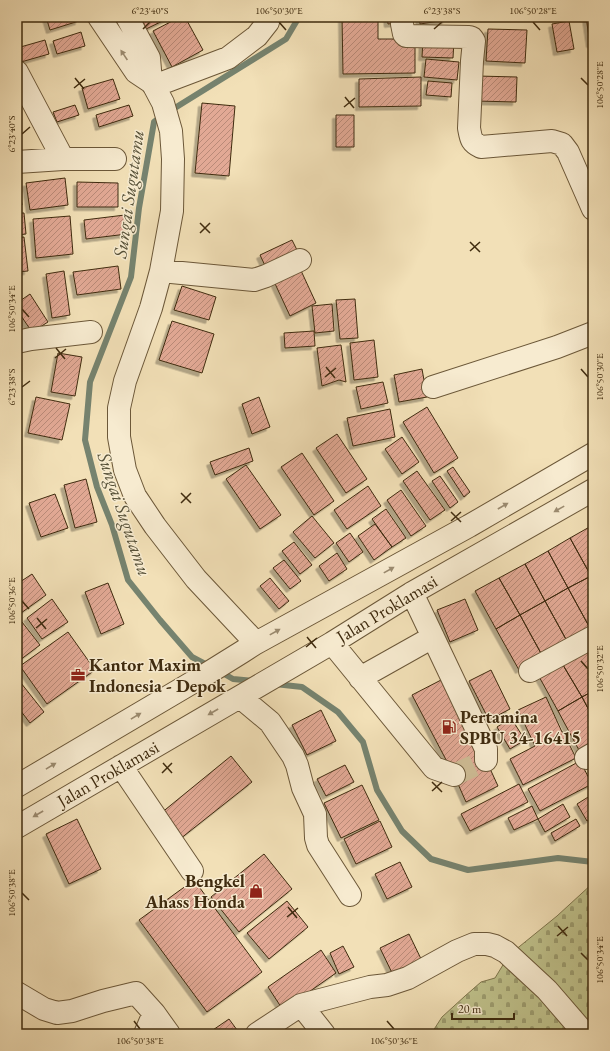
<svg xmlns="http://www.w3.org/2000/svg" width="610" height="1051" font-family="'EB Garamond',serif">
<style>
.cemetery{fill:url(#cemetery-stones);stroke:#7f764d}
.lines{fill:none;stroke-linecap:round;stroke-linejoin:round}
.stream{stroke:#76836f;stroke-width:6}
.building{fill:url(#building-hatch);stroke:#3f2b0f;filter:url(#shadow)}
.minor-tunnel{stroke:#cebc95;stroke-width:22;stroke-dasharray:22 11;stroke-linecap:butt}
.minor-casing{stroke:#6c5839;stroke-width:24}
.minor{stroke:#f7ebd0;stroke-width:22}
.oneway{fill:#9b8b70}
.ticks{fill:none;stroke:#3f2b0f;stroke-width:1.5}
.labels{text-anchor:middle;stroke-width:3;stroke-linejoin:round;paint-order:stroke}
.street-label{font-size:18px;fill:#3f2b0f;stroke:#f7ebd0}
.poi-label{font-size:18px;font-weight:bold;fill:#3f2b0f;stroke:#f7ebd0;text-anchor:start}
.water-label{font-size:19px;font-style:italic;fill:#565037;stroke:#f7ebd0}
.neatline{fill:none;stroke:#3f2b0f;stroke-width:1.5}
.ticks-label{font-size:10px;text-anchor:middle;fill:#3f2b0f}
</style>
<defs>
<pattern id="cemetery-stones" width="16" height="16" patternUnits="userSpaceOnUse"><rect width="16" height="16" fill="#bfc18b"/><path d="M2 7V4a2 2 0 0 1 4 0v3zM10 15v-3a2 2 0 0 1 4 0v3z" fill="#9d9d70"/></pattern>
<pattern id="building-hatch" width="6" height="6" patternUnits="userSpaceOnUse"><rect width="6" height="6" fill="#e2a995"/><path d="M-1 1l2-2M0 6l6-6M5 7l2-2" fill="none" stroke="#b98a78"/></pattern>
<filter id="shadow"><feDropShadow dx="-3.5" dy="3.5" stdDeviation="0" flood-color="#0004"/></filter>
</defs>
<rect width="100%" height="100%" fill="#f2e0b7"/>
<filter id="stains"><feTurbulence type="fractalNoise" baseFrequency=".005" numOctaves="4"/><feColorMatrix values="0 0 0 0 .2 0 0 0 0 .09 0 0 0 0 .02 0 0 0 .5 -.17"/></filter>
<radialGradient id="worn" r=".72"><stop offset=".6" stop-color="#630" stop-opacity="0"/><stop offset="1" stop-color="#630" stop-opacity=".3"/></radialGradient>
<path class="cemetery" d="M593 883V1034H431L442 1017 465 996 481 982 495 978 509 955 557 916Z"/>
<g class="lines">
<path class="stream" d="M170 111 286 39 299 17
M162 116 154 122 139 208 131 277 90 382 85 440 97 487 112 525 128 580 160 620 192 657 209 666
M219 671 233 679 254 681
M275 684 302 687 338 712 363 742 377 790 402 831 431 859 468 870 558 858 593 862"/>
</g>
<path class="building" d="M46 17H78L79 21 50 30Z
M141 17H171L146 29Z
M180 17H185L203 50 172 67 153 31Z
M342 17H378V39H415V73L343 74Z
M387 17H411L412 21 388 24Z
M419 17H446V20L420 24Z
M586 17H593V44H590Z
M569 21 574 49 557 52 552 24Z
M488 29 527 30 525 63 486 61Z
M81 32 85 46 57 54 53 41Z
M423 39 454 40 453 58 422 57Z
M45 40 49 54 21 62 17 48Z
M426 59 459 62 457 80 424 77Z
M477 76 517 77 516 102 476 101Z
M421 77V106L359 107V79Z
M113 79 120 99 88 109 82 88Z
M428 81 452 83 451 97 426 95Z
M202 103 235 106 229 176 195 173Z
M75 105 79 115 57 122 53 112Z
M129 105 133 116 99 127 96 115Z
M336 115H354V147H336Z
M17 177H18L22 205 17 206Z
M65 178 68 205 30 210 26 183Z
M77 182 118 183V207H77Z
M17 213H24L26 234 17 235Z
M125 215 127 234 86 239 84 220Z
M70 216 73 254 36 258 33 219Z
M24 237 28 271 17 272V238Z
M292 240 301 258 269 274 260 255Z
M297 262 316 303 290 316 271 275Z
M118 266 121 289 77 295 73 272Z
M64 271 70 315 52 318 46 274Z
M182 286 216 297 209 320 174 310Z
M30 294 48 322 32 332 17 310V303Z
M355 299 358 338 340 339 336 300Z
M332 304 334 331 315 333 312 306Z
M172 321 214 334 202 373 159 360Z
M314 331 315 346 285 348 284 333Z
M374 340 378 377 354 380 350 343Z
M341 345 346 382 339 380 322 386 317 348Z
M58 353 82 357 75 396 51 392Z
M422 369 427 397 399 402 394 375Z
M383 382 388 403 361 409 356 387Z
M36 397 70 404 62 440 28 433Z
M259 397 270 427 252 434 242 404Z
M427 407 458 458 434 473 403 422Z
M390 409 395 437 353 446 347 418Z
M337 434 367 479 346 493 316 448Z
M402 437 419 462 402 474 385 449Z
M249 448 253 461 215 475 210 462Z
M302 453 334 501 314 515 281 467Z
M246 465 281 515 260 529 226 479Z
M453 467 470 492 464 497 447 471Z
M417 471 445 510 430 520 403 481Z
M440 476 458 502 450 508 432 481Z
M86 479 97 522 75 528 64 485Z
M368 486 381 506 347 529 334 510Z
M401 490 426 526 411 536 387 500Z
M55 494 68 528 41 537 29 503Z
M17 504H19L20 531H17Z
M386 509 406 538 392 547 372 519Z
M312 516 334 543 315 558 293 532Z
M375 524 392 547 374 560 358 536Z
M593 525V575L591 576 570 538Z
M350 533 363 552 349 562 336 543Z
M570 538 591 576 568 588 548 551Z
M294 542 312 565 300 574 282 551Z
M548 551 568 588 545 601 525 564Z
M337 553 347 569 329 581 319 566Z
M284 560 301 581 290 589 273 568Z
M525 564 545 601 520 615 499 578Z
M32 574 46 595 21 613 17 608V584Z
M591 576 593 580V629L591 630 568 588Z
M270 578 289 601 279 609 260 586Z
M499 578 520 615 496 629 475 591Z
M108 583 124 624 101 634 85 592Z
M568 588 591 630 568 643 545 601Z
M52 599 68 622 42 639 27 618Z
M465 599 478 630 450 642 437 610Z
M545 601 568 643 543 657 520 615Z
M520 615 543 657 519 670 496 629Z
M22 622 40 645 20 660 17 656V626Z
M68 632 95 670 47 704 20 666Z
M593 642V659L586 646Z
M586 646 593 659V691L582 697 560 660Z
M560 660 582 697 558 711 537 673Z
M491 670 510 709 489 720 469 681Z
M17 678 44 712 30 723 17 706Z
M443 679 486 760 498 786 466 802 454 775 412 695Z
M593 691V718L582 697Z
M546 697 562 732H563L576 758 523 785 510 759 535 746 518 710Z
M582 697 593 718V745L580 752 558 711Z
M321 710 336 741 307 755 292 725Z
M511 718 525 740 510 749 497 727Z
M231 756 252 782 180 839 160 814Z
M580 761 592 784 540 811 528 789Z
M345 765 354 782 326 796 317 779Z
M519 784 528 802 470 831 461 814Z
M362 785 379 820 341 838 324 803Z
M593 794V817L587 821 577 804Z
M563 804 570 817 545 832 538 819Z
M532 806 538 819 514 830 508 818Z
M77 819 101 869 69 884 46 834Z
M576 819 580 826 555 841 551 833Z
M380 821 392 847 356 864 344 839Z
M264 854 292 889 239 932 211 897Z
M400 862 412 887 387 899 375 874Z
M194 880 262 972 207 1012 139 920Z
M287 901 308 927 269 959 247 933Z
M409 934 423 963 394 977 380 948Z
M343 946 354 967 339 974 330 953Z
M321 950 336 973 283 1010 268 987Z
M229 1019 240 1034H207Z
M17 1024 21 1034H17Z"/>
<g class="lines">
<path class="minor-tunnel" d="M454 775 486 760"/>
<defs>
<path id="minor" d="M99 17 136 72 151 82 154 86 163 103 171 131 173 159 172 211 161 271 151 308 125 381 119 408V437L125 470 135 496 155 526 196 579 256 643
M127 17 149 58 151 82
M402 24 404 34 406 36 469 37 472 38 474 41 472 61 469 128C471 139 471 142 481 147L552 141 562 144 568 152 593 209
M17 72 63 159H115
M154 86 228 58 257 36 268 22 269 17
M17 162 63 159
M161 271 254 280 266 276 300 260
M17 342 31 339 91 332
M433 387 557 347 593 333
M412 593 486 749V760
M332 643 434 768 454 775
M530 671 593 637
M360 678 433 637
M240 697 270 722 293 756 297 765 303 788 315 814 316 838 318 845 350 895
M586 758 593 754
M121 766 192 871
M17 786 205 675 242 652 256 643 469 526 593 454
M17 827 332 643 412 593 593 490
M17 993 44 1009 57 1013 72 1011 103 1001 136 993 154 1013 169 1034
M301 1005 370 987 387 985 408 978 457 951 474 944H487L495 946 506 952 547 990 585 1034
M145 1034 154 1013
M257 1034 301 1005 324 1034"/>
</defs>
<use href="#minor" class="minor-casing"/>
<use href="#minor" class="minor"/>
</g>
<defs><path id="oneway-solid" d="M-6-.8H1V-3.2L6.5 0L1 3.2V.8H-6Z"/></defs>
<g class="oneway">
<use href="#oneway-solid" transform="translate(124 55) rotate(-124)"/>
<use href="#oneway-solid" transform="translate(503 506) rotate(-30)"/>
<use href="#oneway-solid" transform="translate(559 509) rotate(151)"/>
<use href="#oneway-solid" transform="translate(389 570) rotate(-29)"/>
<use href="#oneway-solid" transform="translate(275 632) rotate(-29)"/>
<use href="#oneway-solid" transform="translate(213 712) rotate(150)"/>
<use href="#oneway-solid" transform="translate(136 716) rotate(-31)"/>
<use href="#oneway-solid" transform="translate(51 766) rotate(-31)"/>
<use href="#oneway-solid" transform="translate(38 814) rotate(150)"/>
</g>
<path class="ticks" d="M279 22 286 30M533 22 540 30M143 29 150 22M434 29 442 22M75 78 84 89M581 78 588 85M74 88 85 79M345 97 354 108M344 107 355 98M22 134 30 127M200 223 210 233M200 233 210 223M470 242 480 252M470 251 480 242M22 309 29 317M56 348 65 359M55 358 66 349M326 367 335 378M581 369 588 377M325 377 336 368M22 387 30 381M181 493 191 503M181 503 191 493M451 512 461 522M451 521 461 512M22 601 29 609M37 618 46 629M36 628 47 619M307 637 316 648M306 647 317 638M581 661 588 669M163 763 172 773M162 773 172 763M432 782 442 792M432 791 442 782M22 893 29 900M288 907 297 918M287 917 298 908M558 926 567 936M557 936 568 927M581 953 588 960M134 1021 140 1029M387 1021 394 1029"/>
<defs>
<symbol id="office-bare" viewBox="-9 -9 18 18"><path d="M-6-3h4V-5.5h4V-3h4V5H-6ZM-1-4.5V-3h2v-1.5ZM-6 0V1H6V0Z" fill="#8f2418" stroke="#f7ebd0" stroke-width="2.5" paint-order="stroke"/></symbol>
<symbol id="fuel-bare" viewBox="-9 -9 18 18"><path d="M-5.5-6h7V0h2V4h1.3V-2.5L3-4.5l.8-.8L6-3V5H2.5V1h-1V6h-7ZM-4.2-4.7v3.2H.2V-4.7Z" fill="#8f2418" stroke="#f7ebd0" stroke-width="2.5" paint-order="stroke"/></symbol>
<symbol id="shop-bare" viewBox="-9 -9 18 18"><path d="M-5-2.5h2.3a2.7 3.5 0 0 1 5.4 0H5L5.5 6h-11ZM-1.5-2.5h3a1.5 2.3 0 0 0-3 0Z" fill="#8f2418" stroke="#f7ebd0" stroke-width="2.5" paint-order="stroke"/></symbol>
</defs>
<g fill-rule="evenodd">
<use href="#office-bare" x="68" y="665" width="20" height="20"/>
<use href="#fuel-bare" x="439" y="717" width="20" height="20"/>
<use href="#shop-bare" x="246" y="881" width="20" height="20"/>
</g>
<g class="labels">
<g class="street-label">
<text transform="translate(387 609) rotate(-31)" y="6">Jalan Proklamasi</text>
<text transform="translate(108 774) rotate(-30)" y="6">Jalan Proklamasi</text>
</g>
<g class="poi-label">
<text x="89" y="671">Kantor Maxim<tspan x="89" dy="21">Indonesia - Depok</tspan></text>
<text x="460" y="723">Pertamina<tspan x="460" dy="21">SPBU 34-16415</tspan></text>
<text x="245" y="887" text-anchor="end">Bengkel<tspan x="245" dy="21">Ahass Honda</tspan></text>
</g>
<g class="water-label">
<text transform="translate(128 194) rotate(-82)" y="7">Sungai Sugutamu</text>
<text transform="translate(125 514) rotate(71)" y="7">Sungai Sugutamu</text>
</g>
</g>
<rect width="610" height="1051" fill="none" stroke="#f2e0b7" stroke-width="44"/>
<path d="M452 1013v6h62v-6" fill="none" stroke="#3f2b0f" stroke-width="2"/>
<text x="458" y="1013" font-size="12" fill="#3f2b0f" stroke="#f7ebd0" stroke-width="3" paint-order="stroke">20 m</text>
<rect x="22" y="22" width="566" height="1007" class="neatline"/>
<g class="ticks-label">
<text x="150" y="14">6°23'40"S</text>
<text x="279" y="14">106°50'30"E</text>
<text x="442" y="14">6°23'38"S</text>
<text x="533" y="14">106°50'28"E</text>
<text transform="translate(599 85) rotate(-90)" y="4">106°50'28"E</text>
<text transform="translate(11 134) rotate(-90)" y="4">6°23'40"S</text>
<text transform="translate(11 309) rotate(-90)" y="4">106°50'34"E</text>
<text transform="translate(599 377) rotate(-90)" y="4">106°50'30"E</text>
<text transform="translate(11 387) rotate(-90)" y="4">6°23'38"S</text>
<text transform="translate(11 601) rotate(-90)" y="4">106°50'36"E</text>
<text transform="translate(599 669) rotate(-90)" y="4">106°50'32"E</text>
<text transform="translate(11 893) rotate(-90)" y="4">106°50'38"E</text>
<text transform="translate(599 960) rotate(-90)" y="4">106°50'34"E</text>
<text x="140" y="1044">106°50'38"E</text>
<text x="394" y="1044">106°50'36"E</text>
</g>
<rect width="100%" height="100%" filter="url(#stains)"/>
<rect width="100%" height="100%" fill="url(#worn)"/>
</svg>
